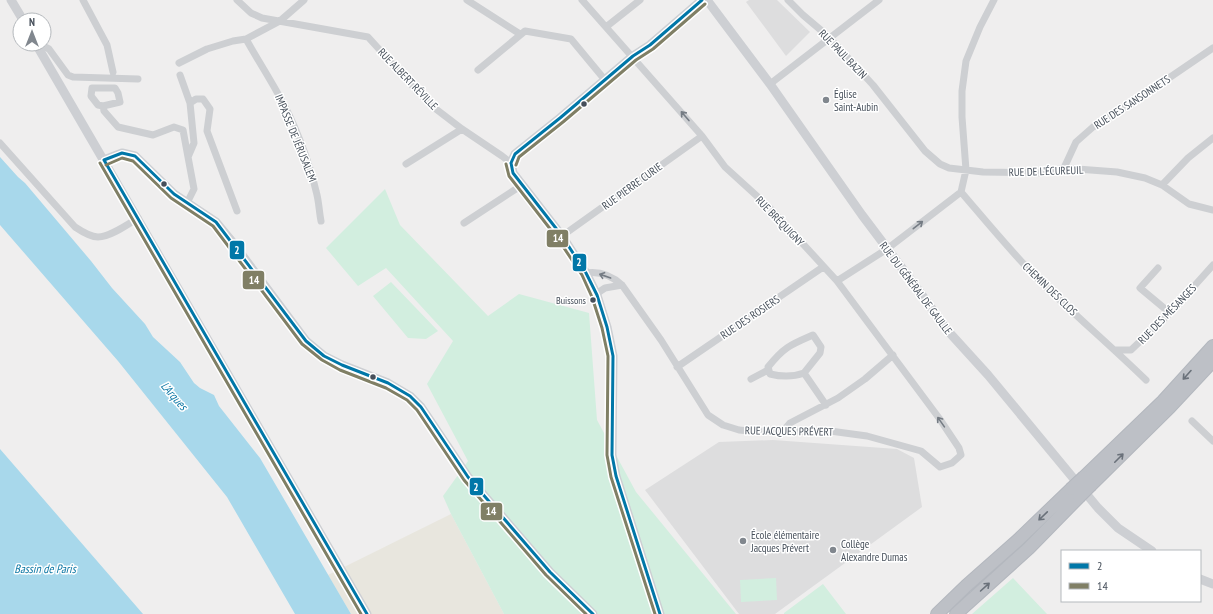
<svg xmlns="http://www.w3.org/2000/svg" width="1213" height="614" font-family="'PT Sans Narrow',sans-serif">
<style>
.commercial{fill:#e8e6de}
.education{fill:#ddddde}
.green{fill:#d2eedf}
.water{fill:#a8d8eb}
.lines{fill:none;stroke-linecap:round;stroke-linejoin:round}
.highway-casing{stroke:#b3b7be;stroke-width:14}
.street{stroke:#cdcfd2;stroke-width:7}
.secondary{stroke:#cdcfd3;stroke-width:9}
.highway{stroke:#bdc0c6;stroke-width:12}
.highway-bridge-casing{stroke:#b3b7be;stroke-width:14;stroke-linecap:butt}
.highway-bridge{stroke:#bdc0c6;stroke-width:12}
.bus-1-casing{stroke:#fff;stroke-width:6}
.bus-2-casing{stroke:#fff;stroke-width:6}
.bus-1{stroke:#0077a8;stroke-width:3}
.bus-2{stroke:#807f65;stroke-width:3}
.oneway{stroke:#757c84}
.oneway2{stroke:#6a717a}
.poi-dot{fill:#81878e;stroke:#fff;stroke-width:1.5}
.bus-dot{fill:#464f5a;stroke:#fff;stroke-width:1.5}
.labels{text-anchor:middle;stroke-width:3;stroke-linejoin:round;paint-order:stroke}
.bus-label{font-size:10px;fill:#464f5a;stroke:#fff;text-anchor:end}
.street-label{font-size:11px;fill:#464f5a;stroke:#fff}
.poi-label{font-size:11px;fill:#464f5a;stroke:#fff;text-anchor:start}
.water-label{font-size:12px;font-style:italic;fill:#0e78a5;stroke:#fff}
.line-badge{stroke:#fff;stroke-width:1.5}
.badge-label{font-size:11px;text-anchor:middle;font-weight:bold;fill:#fff}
</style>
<rect width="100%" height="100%" fill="#efeeee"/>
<path class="commercial" d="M451 514 504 614H351L328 575Z"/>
<path class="education" d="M749 0H777L810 32 786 56 746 2Z
M773 440 897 449 914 458 922 507 775 614H739L645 490 719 442Z"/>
<path class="green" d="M385 189 400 225 488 316 519 294 589 313 597 420 636 492 736 614H504L451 514 443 496 468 461 427 384 453 341 386 268 358 286 326 248Z
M391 282 438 331 426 339 408 338 373 296Z
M776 578 777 600 741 602 740 580Z
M1013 578 1047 614H972Z
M823 584 846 614H784V613Z"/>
<path class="water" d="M0 157 18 177 25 183 91 261 112 288 145 324 153 337 180 362 194 383 200 388 214 395 219 406 260 458 351 614H295L227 497 118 361 0 225Z
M0 449 143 614H0Z"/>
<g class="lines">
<defs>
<path id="highway" d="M1084 477 1163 401 1213 346
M1091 485 1170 407 1213 361
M937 614 966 586 1018 540 1071 489
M956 614 1029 548 1079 497"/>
</defs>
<use href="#highway" class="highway-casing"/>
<path class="street" d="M83 0 107 45 113 72
M237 0 251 13 262 18 368 37 417 91 432 106 462 129 502 156 511 163
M467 0 520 34
M582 0 702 136 725 167 770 208 837 281 939 418 959 448 961 455 952 463 940 467 921 451 867 436 830 431H750L739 430 723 425 708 415 661 340 622 285C612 276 600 271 586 273
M788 0 803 15 829 37 873 85 925 151 940 164 949 168 983 172 1043 173 1064 168 1117 172 1145 178 1162 185 1189 204 1213 210
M606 27 640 0
M246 39C256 57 267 74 277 92 293 119 309 160 316 191 319 201 319 211 321 221
M39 44 49 49 68 75 73 77 138 79
M179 63 207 49 233 41 246 39 280 21 304 0
M478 70 525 31 571 39 605 80
M180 75 190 103
M770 84 879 0
M103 106 98 105 91 96 92 88H115L118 93 120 102 103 106 104 111 118 127 153 135 174 127 183 130 188 157
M0 143 75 227C81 231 90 237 98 237 110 237 127 225 138 218
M406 164 462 129
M1064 168 1076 142 1093 127 1144 95 1213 48
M1162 185 1188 158 1213 138
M961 192C985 220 1008 248 1034 275 1070 311 1109 344 1146 380
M187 203 194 189 188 157 194 143 190 103 196 99H203L210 109 207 131 237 211
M464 223 522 185
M562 236 702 136
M1158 268 1140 288 1170 313
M837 281 887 249 961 192 966 170 962 117V91L966 61 980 27 994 0
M596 294 605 288 622 285
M1115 350H1131L1170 313 1213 265
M677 367 823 267
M804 373C793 377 782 377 770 374L768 367C784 347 790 345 813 335L821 347 820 353 804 373 826 405
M751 379 768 370
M1192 421 1213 441
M784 430 790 423 838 398 865 379 893 355"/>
<path class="secondary" d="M11 0 23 20
M707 0 770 84 862 215 911 280 948 331 988 375 1098 508 1118 528 1152 551
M36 44 367 614
M104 160 122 153 135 156 174 194 216 222 230 239 306 341 324 356 342 365 388 383 410 396 421 407 468 477 550 572 593 614
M1200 579 1213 584
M660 614 616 476 612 455 613 356 607 327 597 295 586 273 562 236 513 173 511 163 515 154 560 118 633 56 650 45 702 0"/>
<use href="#highway" class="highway"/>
<defs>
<path id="highway-bridge" d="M1071 489 1084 477
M1079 497 1091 485"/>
</defs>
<use href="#highway-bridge" class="highway-bridge-casing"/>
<use href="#highway-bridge" class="highway-bridge"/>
<defs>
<path id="bus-1" d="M104 160 122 153 135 156 174 194 216 222 306 341 324 356 342 365 388 383 410 396 421 407 468 477 550 572 593 614
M104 160 367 614
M511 163 513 173 562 236 586 273 597 295 607 327 613 356 612 455 616 476 660 614
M511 163 515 154 560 118 633 56 650 45 702 0"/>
<path id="bus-2" d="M100 163 361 614
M506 164 509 176 558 239 582 275 592 297 602 328 608 356 607 455 611 477 655 614
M106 165 122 158 133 161 171 198 213 226 302 344 322 360 340 370 386 388 407 400 417 410 464 480 546 575 586 614
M516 165 519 157 563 122 636 60 653 49 705 4"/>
</defs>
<use href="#bus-1" class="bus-1-casing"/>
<use href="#bus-2" class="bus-2-casing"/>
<use href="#bus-1" class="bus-1"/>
<use href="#bus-2" class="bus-2"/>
</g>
<defs><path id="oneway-shaft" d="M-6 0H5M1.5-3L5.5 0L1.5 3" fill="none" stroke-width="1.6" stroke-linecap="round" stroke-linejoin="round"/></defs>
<g class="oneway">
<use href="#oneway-shaft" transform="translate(685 116) rotate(-131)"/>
<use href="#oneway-shaft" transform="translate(918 225) rotate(-38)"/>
<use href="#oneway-shaft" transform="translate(605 276) rotate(-161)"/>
<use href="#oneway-shaft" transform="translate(941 422) rotate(-125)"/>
</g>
<g class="oneway2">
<use href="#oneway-shaft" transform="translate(1187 375) rotate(132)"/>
<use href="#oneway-shaft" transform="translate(1119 458) rotate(-45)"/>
<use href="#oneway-shaft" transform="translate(1043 516) rotate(136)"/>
<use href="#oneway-shaft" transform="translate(985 587) rotate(-42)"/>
</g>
<g class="poi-dot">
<circle cx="826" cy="100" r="4"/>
<circle cx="743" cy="541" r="4"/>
<circle cx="833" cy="550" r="4"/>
</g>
<g class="bus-dot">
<circle cx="584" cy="104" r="3.5"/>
<circle cx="164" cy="184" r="3.5"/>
<circle cx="593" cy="300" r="3.5"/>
<circle cx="373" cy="377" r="3.5"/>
</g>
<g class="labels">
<g class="bus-label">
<text x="586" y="304">Buissons</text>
</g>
<g class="street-label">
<text transform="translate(843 54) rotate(46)" y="4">RUE PAUL BAZIN</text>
<text transform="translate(408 79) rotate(46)" y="4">RUE ALBERT RÉVILLE</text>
<text transform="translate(1132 102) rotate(-33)" y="4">RUE DES SANSONNETS</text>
<text transform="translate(296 138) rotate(68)" y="4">IMPASSE DE JÉRUSALEM</text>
<text transform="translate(1046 171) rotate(-2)" y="4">RUE DE L'ÉCUREUIL</text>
<text transform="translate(632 186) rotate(-36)" y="4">RUE PIERRE CURIE</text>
<text transform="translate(780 221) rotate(46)" y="4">RUE BRÉQUIGNY</text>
<text transform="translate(916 288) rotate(53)" y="4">RUE DU GÉNÉRAL DE GAULLE</text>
<text transform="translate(1050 289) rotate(44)" y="4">CHEMIN DES CLOS</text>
<text transform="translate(1167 314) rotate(-46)" y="4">RUE DES MÉSANGES</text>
<text transform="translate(750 317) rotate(-34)" y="4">RUE DES ROSIERS</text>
<text transform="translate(789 431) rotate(1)" y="4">RUE JACQUES PRÉVERT</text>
</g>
<g class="poi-label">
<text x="834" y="98">Église<tspan x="834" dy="13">Saint-Aubin</tspan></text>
<text x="751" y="539">École élémentaire<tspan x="751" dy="13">Jacques Prévert</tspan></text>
<text x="841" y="548">Collège<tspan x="841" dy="13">Alexandre Dumas</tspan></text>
</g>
<g class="water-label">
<text transform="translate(174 396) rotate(49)" y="4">L'Arques</text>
<text x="45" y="573">Bassin de Paris</text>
</g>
</g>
<g class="line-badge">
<rect x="546" y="229" width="23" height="19" rx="4" fill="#807f65"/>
<rect x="229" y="240" width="16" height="20" rx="4" fill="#0077a8"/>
<rect x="572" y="253" width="15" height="19" rx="4" fill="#0077a8"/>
<rect x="242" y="270" width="23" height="20" rx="4" fill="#807f65"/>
<rect x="469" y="477" width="15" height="19" rx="4" fill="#0077a8"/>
<rect x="480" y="502" width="23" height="19" rx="4" fill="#807f65"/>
</g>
<g class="badge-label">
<text x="558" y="242">14</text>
<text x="237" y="254">2</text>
<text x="579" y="266">2</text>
<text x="254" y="284">14</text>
<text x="476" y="491">2</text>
<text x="491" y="515">14</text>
</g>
<rect x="1061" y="550" width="140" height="52" fill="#ffffff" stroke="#b5b9bd"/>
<rect x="1069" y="563" width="20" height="6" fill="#0077a8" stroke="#b5b9bd"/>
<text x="1097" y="570" font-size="12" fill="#464f5a">2</text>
<rect x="1069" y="583" width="20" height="6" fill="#807f65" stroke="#b5b9bd"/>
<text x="1097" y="590" font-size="12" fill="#464f5a">14</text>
<g transform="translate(32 32)"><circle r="19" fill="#ffffff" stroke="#b5b9bd"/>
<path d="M0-3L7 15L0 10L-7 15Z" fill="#81878e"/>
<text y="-6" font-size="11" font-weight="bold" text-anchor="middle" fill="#464f5a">N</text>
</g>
</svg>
